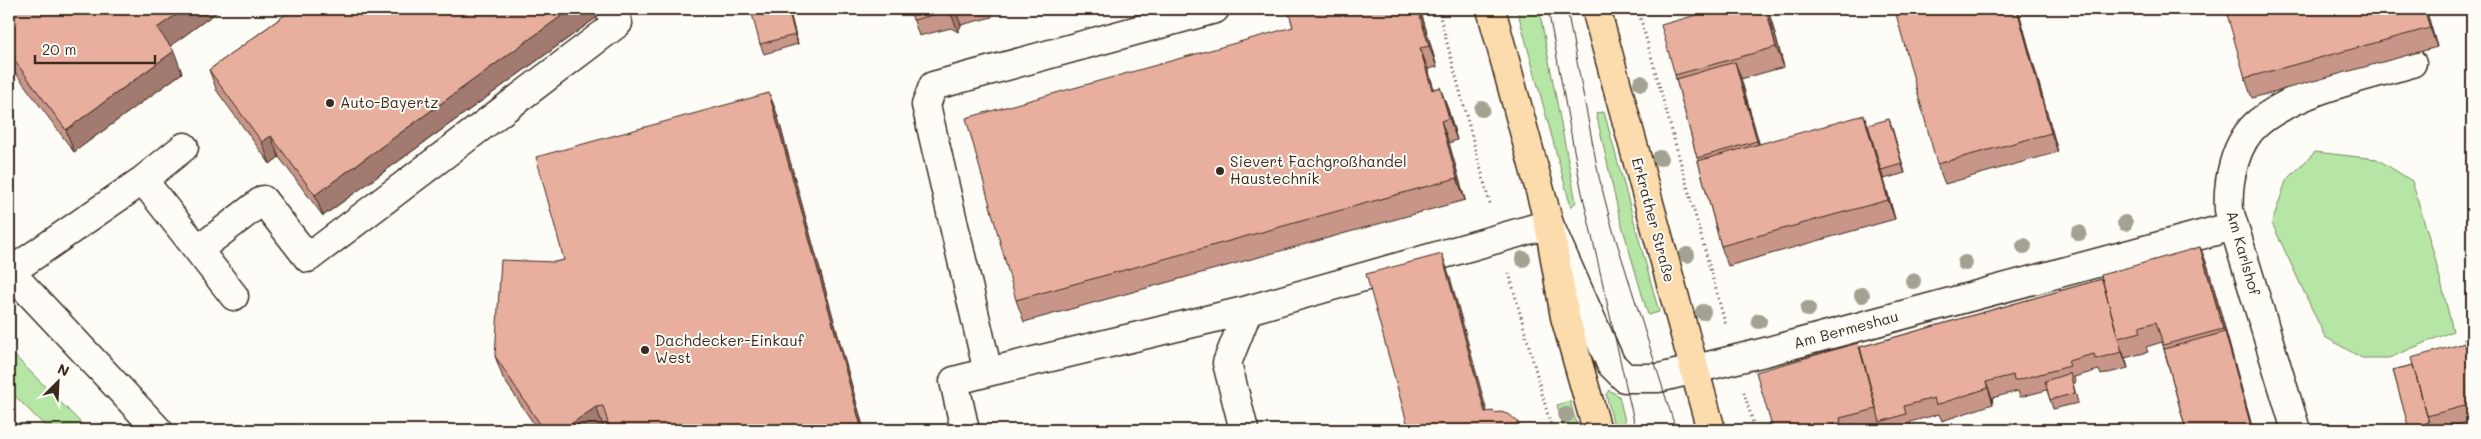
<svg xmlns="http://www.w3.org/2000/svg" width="2481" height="439" font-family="Mali,sans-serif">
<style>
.green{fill:#b6e6a5;stroke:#788862}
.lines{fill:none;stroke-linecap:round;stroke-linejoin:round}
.minor-casing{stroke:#3b2a1e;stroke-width:31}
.major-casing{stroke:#3b2a1e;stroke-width:31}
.path{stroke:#3b2a1e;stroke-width:3;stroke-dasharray:1 4;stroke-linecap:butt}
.minor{stroke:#fdfcf7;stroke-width:28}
.major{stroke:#fcdcac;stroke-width:28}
.tram{stroke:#3b2a1e;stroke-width:1}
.tree{fill:#a3a292}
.wall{fill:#c89689;stroke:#3b2a1e}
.shaded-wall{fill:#a27a6f;stroke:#3b2a1e}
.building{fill:#e8af9f;stroke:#3b2a1e}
.poi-dot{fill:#3b2a1e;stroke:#fdfcf7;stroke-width:2}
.labels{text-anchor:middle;stroke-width:4;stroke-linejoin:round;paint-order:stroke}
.poi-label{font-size:15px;fill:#3b2a1e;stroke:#fdfcf7;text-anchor:start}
.street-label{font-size:15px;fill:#3b2a1e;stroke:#fdfcf7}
</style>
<rect width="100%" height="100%" fill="#fdfcf7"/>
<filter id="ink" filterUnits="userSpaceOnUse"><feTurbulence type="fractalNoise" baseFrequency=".02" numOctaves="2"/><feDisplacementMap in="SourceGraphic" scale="10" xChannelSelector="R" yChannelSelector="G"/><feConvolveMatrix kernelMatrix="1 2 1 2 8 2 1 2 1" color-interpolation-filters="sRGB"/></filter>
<g filter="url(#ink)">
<path class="green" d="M1517 9H1539L1576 202 1571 207Z
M1604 112 1659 312 1648 315 1619 215 1596 113Z
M2315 152 2377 159 2412 181 2434 254 2453 331 2389 358H2362L2325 337 2272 223 2286 181Z
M9 350 88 430H49L9 390Z
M1609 390 1619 396 1627 430H1615L1606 394Z
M1570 401 1578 430H1564L1557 405Z"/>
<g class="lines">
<defs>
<path id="minor" d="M1215 9 933 86 926 105 988 372 1248 310 1549 224 1611 364 1625 378H1659L1765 352 2234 226
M143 180 184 147
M198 250 234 296
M9 271 158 430
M10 272 143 180 198 250 263 200 308 258 618 23 608 9
M965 430 954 381 988 372
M1244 430 1227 363 1248 310
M2296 430 2229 210C2227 181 2235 141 2259 122 2299 90 2363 77 2412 63"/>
<path id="major" d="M1491 9 1549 224 1565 317 1597 430
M1596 9 1711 430"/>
</defs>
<use href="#minor" class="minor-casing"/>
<use href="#major" class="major-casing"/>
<path class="path" d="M1438 9 1490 204
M1638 9 1726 326
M1509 273 1552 430
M1744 392 1755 430"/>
<use href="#minor" class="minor"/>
<use href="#major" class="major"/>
<path class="tram" d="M1548 9 1581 188 1636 430
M1567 9 1599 177 1612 227 1676 430"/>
</g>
<g class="tree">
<circle cx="1641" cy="83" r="8"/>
<circle cx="1482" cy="109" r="8"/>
<circle cx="1660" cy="158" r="8"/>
<circle cx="2125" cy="223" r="8"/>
<circle cx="2079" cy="233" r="8"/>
<circle cx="2024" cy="246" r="8"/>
<circle cx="1687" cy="255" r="8"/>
<circle cx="1523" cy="259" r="8"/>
<circle cx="1965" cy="263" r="8"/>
<circle cx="1913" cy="281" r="8"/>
<circle cx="1862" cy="295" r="8"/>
<circle cx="1808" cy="309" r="8"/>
<circle cx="1703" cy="312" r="8"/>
<circle cx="1759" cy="321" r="8"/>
<circle cx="1566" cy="415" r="8"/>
</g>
<path class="wall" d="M9 9H221L170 46 182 73 74 152 9 64Z
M293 9H597L600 15 323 216 279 157 270 164 217 91 209 70Z
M757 9H789L798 44 764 54 760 44Z
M910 9H990L992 17 961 25 958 32 951 28 919 36Z
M1288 9H1420L1437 67 1428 69 1434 89 1448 109 1457 140 1449 143 1465 200 1024 322 1016 300 1293 27Z
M1768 9 1784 67 1741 79 1759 144 1868 125 1892 128 1905 173 1884 179 1895 219 1728 266 1721 246 1675 75Z
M1913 9H2018L2058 152 1945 184 1937 164Z
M2234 9H2426L2437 47 2252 98 2245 78 2235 12Z
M769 93 777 114 864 430H610V428H604L601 430H538L503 378 495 356 555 262 564 260Z
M2200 247 2208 267 2253 430H2186L2162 342 2146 347 2148 352 2125 358 2128 368 2101 375 2099 370 2074 377 2075 382 2073 383 2078 403 2053 409 2047 390 2020 397 2018 391 1992 398 1993 404 1942 421 1939 414 1910 422 1912 430H1883L1882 428 1876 430H1773L1860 347 2102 279Z
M2472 337V421L2438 430H2410L2393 370 2413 365 2465 343Z"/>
<path class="shaded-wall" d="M184 9H221L165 50 157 28Z
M571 9H597L600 15 323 216 315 195Z
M788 9H789L798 44 795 35Z
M955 9 961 25 958 32 952 16Z
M1418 9H1420L1437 67 1429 46Z
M1766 9H1768L1784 67 1776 47Z
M2017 9H2018L2058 152 2051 133Z
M2424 9H2426L2437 47 2430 28Z
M1420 48 1428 69 1440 111 1432 90Z
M174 51 182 73 74 152 66 130Z
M1735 62 1741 78 1763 157 1757 141Z
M1440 87 1448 109 1457 140 1449 118Z
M769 93 777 114 864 430H862Z
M1864 115 1872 134 1881 170 1895 219 1888 200Z
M1889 119 1892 128 1905 173 1902 164Z
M1441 121 1449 143 1465 200 1457 178Z
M271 136 279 157 270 164 262 142Z
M2200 247 2208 267 2253 430H2252Z
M1442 254 1450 277 1492 430 1485 412Z
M2119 344 2125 358 2128 368Z
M1986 382 1992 398 1993 404 1988 388Z
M596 407 604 428 601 430H562Z"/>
<path class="building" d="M9 9H184L157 28 174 51 66 130 9 53Z
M293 9H571L315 195 271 136 262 142 209 70Z
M757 9H788L795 35 760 44 751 10Z
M910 9H956H955L952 16 945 12 913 20Z
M1288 9H1418L1429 46 1420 48 1432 90 1440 87 1449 118 1441 121 1457 178 1016 300 966 118 1293 27Z
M1698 9H1766L1776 47 1675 75 1661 25 1700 14Z
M1913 9H2017L2051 133 1937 164 1896 14Z
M2248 9H2424L2430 28 2245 78 2227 14Z
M1735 62 1757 141 1697 158 1676 79Z
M769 93 862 430H610L603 406 596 407 562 430H544L495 356 501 260 555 262 564 260 536 157Z
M1864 115 1888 200 1721 246 1698 161Z
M1889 119 1902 164 1881 170 1868 125Z
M2200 247 2223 329 2163 345 2156 322 2139 327 2141 332 2118 338 2101 275Z
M1442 254 1485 412 1493 411 1494 413 1501 412 1510 415 1517 421 1521 429 1523 428V430H1409L1366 274Z
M2102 279 2122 352 2095 359 2094 354 2068 361 2070 366 2014 381 2013 375 1986 382 1988 388 1936 405 1934 398 1904 406 1906 414 1880 422 1860 347Z
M2225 332 2252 430H2186L2164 349Z
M2472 337V369L2464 339Z
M1858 343 1876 409 1840 418 1841 422 1826 427 1824 430H1773L1756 372Z
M2465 343 2472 369V404L2427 416 2411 358Z
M2413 365 2429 422 2409 429 2393 370Z
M2070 373 2075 393 2050 400 2045 381Z"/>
</g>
<g class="poi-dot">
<circle cx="330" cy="103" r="5"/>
<circle cx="1220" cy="171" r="5"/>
<circle cx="645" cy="350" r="5"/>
</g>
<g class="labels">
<g class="poi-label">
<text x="340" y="108">Auto-Bayertz</text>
<text x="1230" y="167">Sievert Fachgroßhandel<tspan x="1230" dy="17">Haustechnik</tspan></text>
<text x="655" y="346">Dachdecker-Einkauf<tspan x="655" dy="17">West</tspan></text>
</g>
<g class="street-label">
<text transform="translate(1653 220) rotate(75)" y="5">Erkrather Straße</text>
<text transform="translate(2243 253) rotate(74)" y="5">Am Karlshof</text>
<text transform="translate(1846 330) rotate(-15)" y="5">Am Bermeshau</text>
</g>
</g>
<rect width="2481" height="439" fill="none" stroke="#fdfcf7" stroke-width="30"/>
<rect x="15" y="15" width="2451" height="409" fill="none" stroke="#3b2a1e" stroke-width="2" filter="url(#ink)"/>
<g transform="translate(58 382) rotate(24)" stroke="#fdfcf7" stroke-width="4" paint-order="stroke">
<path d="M0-4L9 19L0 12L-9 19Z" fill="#3b2a1e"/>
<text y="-8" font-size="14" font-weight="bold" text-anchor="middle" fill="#3b2a1e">N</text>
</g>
<path d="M35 55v8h120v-8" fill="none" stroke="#3b2a1e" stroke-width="2.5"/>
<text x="42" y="55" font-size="15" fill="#3b2a1e" stroke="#fdfcf7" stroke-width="4" paint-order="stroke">20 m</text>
</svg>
